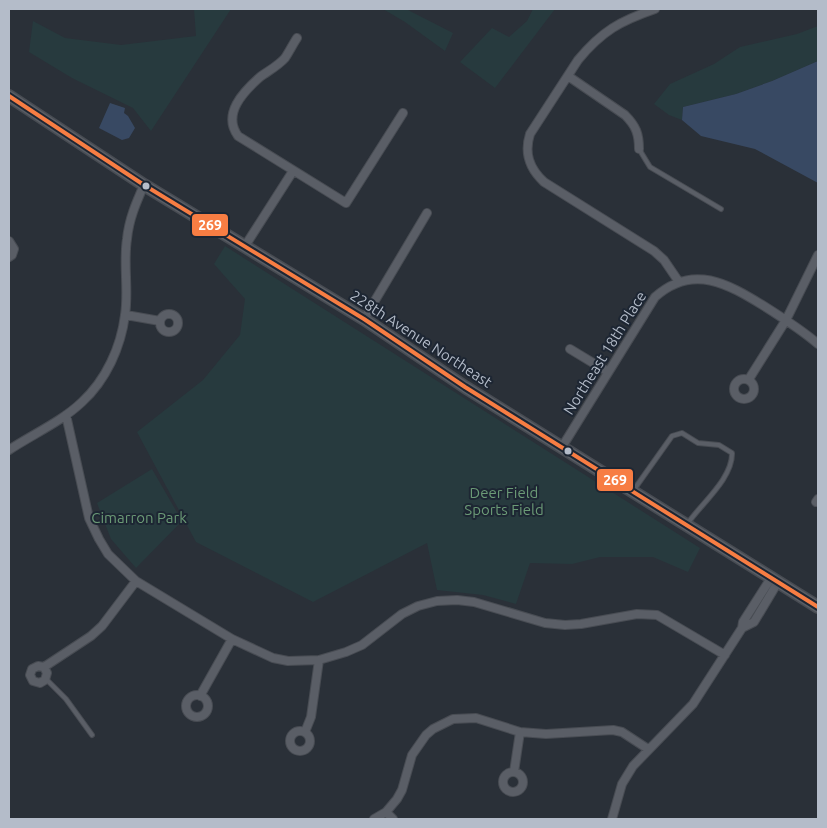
<svg xmlns="http://www.w3.org/2000/svg" width="827" height="828" font-family="Ubuntu,sans-serif">
<style>
.green{fill:#273a3e}
.water{fill:#384963}
.lines{fill:none;stroke-linecap:round;stroke-linejoin:round}
.service-casing{stroke:#484c53;stroke-width:6}
.minor-casing{stroke:#484c53;stroke-width:10}
.secondary-casing{stroke:#484c53;stroke-width:14}
.service{stroke:#5a5e66;stroke-width:4}
.minor{stroke:#5a5e66;stroke-width:8}
.secondary{stroke:#595d64;stroke-width:11}
.bus-1-casing{stroke:#1d2633;stroke-width:8}
.bus-1{stroke:#f77d43;stroke-width:4}
.bus-dot{fill:#b4bcc9;stroke:#1d2633;stroke-width:2}
.labels{text-anchor:middle;stroke-width:4;stroke-linejoin:round;paint-order:stroke}
.street-label{font-size:15px;fill:#b4bcc9;stroke:#1d2633}
.park-label{font-size:15px;fill:#6b9a76;stroke:#1d2633}
.line-badge{stroke:#1d2633;stroke-width:2}
.badge-label{font-size:14px;text-anchor:middle;font-weight:bold;fill:#fff}
</style>
<rect width="100%" height="100%" fill="#2a3038"/>
<path class="green" d="M194 9H231L151 131 133 108 72 78 29 52 33 21 65 38 121 45 196 36Z
M383 9H406L453 33 445 51 405 22Z
M533 9H555L495 88 460 62 492 28 509 37 527 21Z
M818 26V61L772 81 736 94 683 107 682 120 669 115 654 104 670 84 714 64 740 47 797 34Z
M225 246 700 548 688 572 653 557H600L572 564 530 563 516 604 483 595 437 590 427 543 313 602 196 542 137 432 203 380 240 335 245 299 214 264Z
M152 469 182 521 136 568 111 539 97 503Z"/>
<path class="water" d="M818 61V183L755 149 701 136 682 120 683 107 736 94 772 81Z
M110 103 125 108 124 113 128 116 135 128 129 138 122 140 99 128Z"/>
<g class="lines">
<defs>
<path id="service" d="M639 149 650 167 721 209
M633 491 672 436 682 433 698 443 719 445 732 453C733 478 701 504 688 523
M46 679 66 699 92 735"/>
<path id="minor" d="M655 9C620 21 602 31 578 60L530 134C524 153 529 168 544 182L654 251 664 260 679 282
M297 38C293 44 289 52 285 58 278 66 268 71 260 77 243 92 222 114 238 136L346 203 403 113
M568 76 625 115C636 126 639 134 639 149
M9 241 14 249 12 255 9 257
M245 246 293 171
M160 323a9 9 0 1 1 18 0a9 9 0 1 1-18 0Z
M126 315 160 321
M364 319 427 213
M570 349 608 372
M734 389a10 10 0 1 1 20 0a10 10 0 1 1-20 0Z
M749 379 786 320 818 255
M66 415 89 518 99 539 108 554 136 581 232 639 273 658 288 661 319 660 346 652 362 645 402 614 418 606 437 601 457 600 474 602 545 623 565 625 581 624 637 614 657 615 725 655
M562 447 655 297C693 263 728 284 764 306 783 318 802 330 818 344
M9 450C33 434 61 422 82 402 106 380 121 347 125 315 129 290 123 264 127 239 129 219 136 203 144 185
M816 502 818 499
M771 578 743 622 742 628 754 622 778 582
M44 667 47 673 45 680 40 683 33 681 30 675 32 669 38 666 44 667 91 636 102 626 136 581
M186 706a11 11 0 1 1 22 0a11 11 0 1 1-22 0Z
M200 696 232 639
M290 741a10 10 0 1 1 20 0a10 10 0 1 1-20 0Z
M305 732 311 717 319 660
M514 772 520 732
M503 782a10 10 0 1 1 20 0a10 10 0 1 1-20 0Z
M386 812 393 819
M374 819 386 812 397 799 402 790 412 755 426 735 433 729 453 719 476 718 520 732 546 734 613 730 622 732 648 749
M612 819 622 784 633 766 693 704 742 628"/>
<path id="secondary" d="M9 96 144 185 364 319 465 387 818 607"/>
</defs>
<use href="#service" class="service-casing"/>
<use href="#minor" class="minor-casing"/>
<use href="#secondary" class="secondary-casing"/>
<use href="#service" class="service"/>
<use href="#minor" class="minor"/>
<use href="#secondary" class="secondary"/>
<defs>
<path id="bus-1" d="M9 96 144 185 364 319 465 387 818 607"/>
</defs>
<use href="#bus-1" class="bus-1-casing"/>
<use href="#bus-1" class="bus-1"/>
</g>
<g class="bus-dot">
<circle cx="146" cy="186" r="4.5"/>
<circle cx="568" cy="451" r="4.5"/>
</g>
<g class="labels">
<g class="street-label">
<text transform="translate(421 339) rotate(33)" y="5">228th Avenue Northeast</text>
<text transform="translate(605 353) rotate(-58)" y="5">Northeast 18th Place</text>
</g>
<g class="park-label">
<text x="504" y="498">Deer Field<tspan x="504" dy="17">Sports Field</tspan></text>
<text x="139" y="523">Cimarron Park</text>
</g>
</g>
<g class="line-badge">
<rect x="191" y="213" width="38" height="24" rx="5" fill="#f77d43"/>
<rect x="596" y="468" width="38" height="24" rx="5" fill="#f77d43"/>
</g>
<g class="badge-label">
<text x="210" y="230">269</text>
<text x="615" y="485">269</text>
</g>
<rect width="827" height="828" fill="none" stroke="#b4bcc9" stroke-width="20"/>
</svg>
